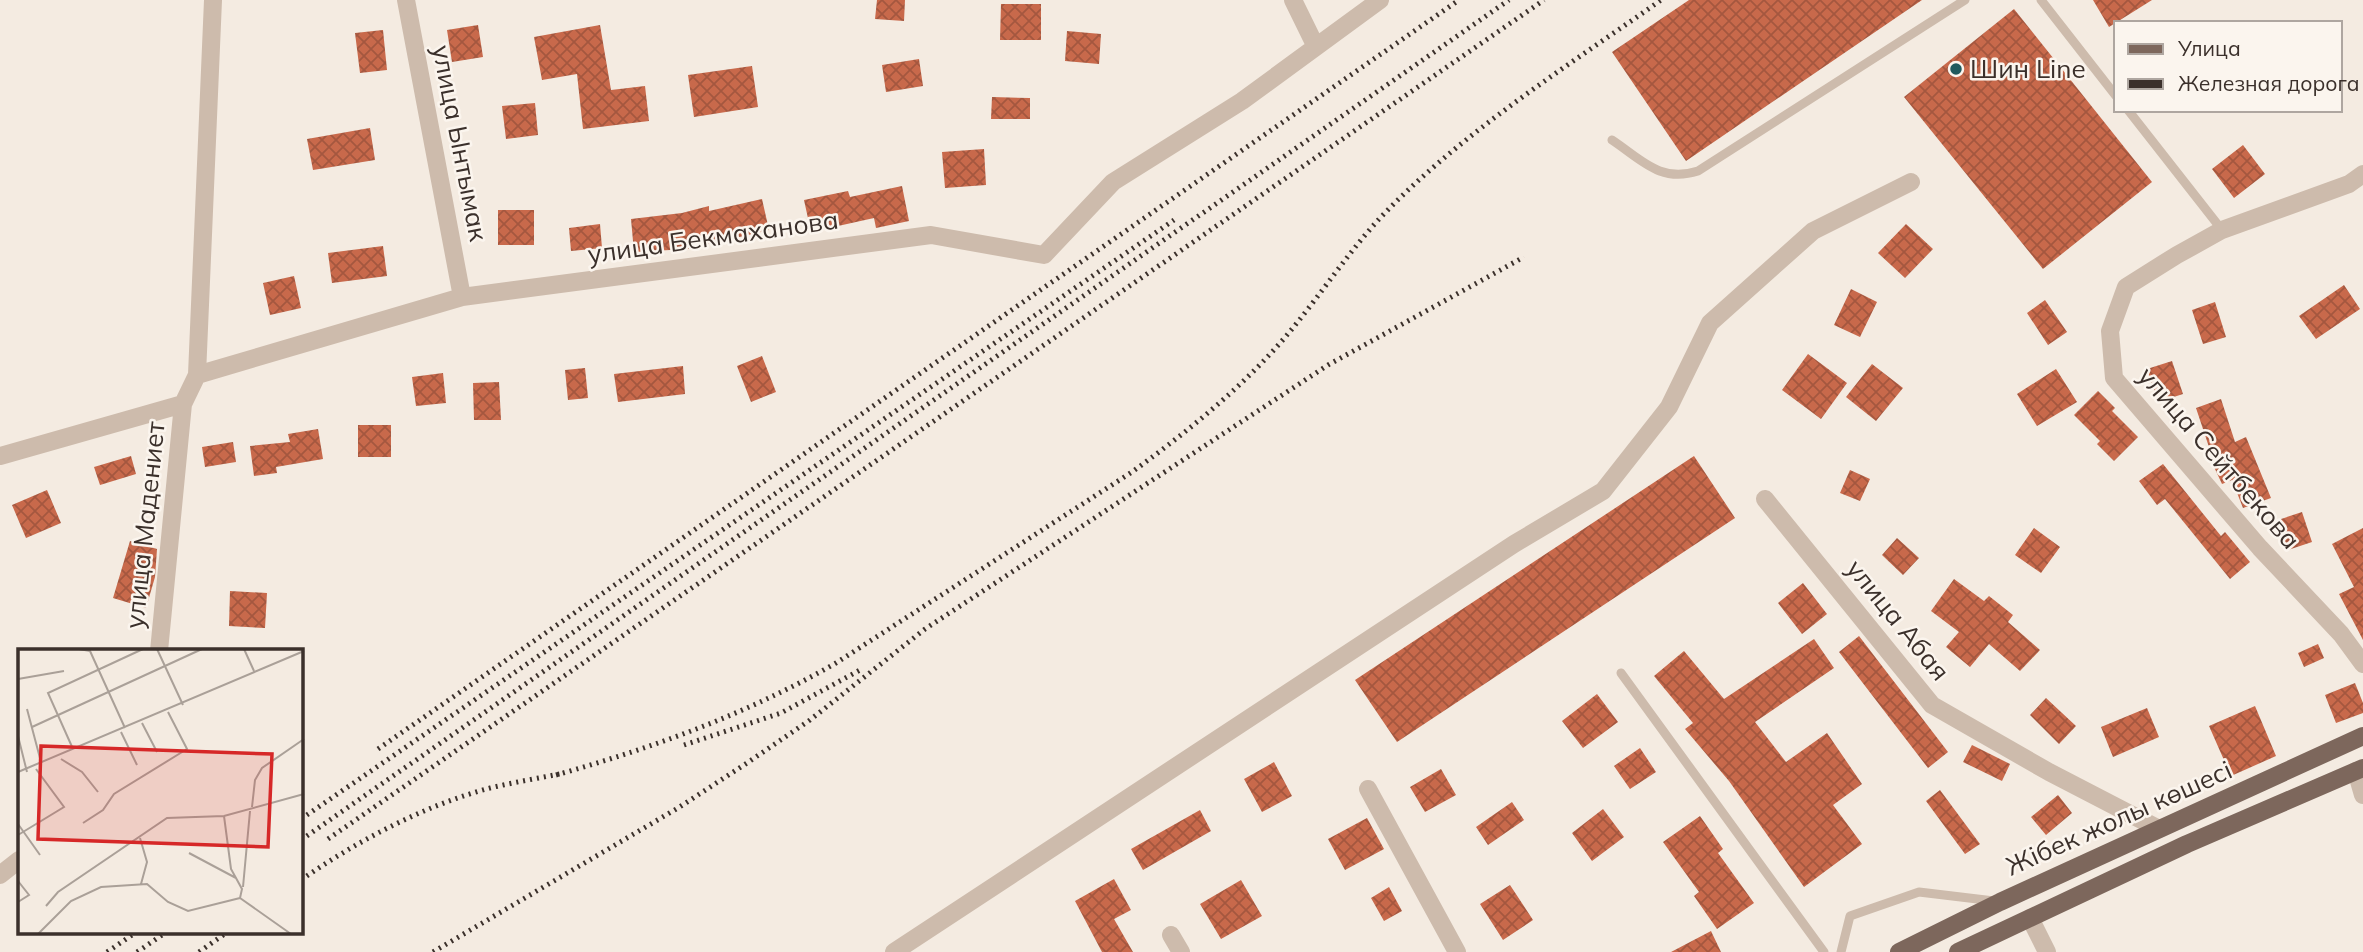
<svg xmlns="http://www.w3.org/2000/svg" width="2363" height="952" font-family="Mulish,sans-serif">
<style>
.building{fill:url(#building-cross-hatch)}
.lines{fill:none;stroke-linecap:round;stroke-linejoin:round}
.lane{stroke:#cdbbac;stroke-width:9}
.street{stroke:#cdbbac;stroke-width:18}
.primary{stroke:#7d675c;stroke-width:18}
.rail{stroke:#3b302b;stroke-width:5;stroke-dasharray:2 5;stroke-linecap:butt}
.poi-dot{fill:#1f5a5e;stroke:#fbf5ee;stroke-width:2.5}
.labels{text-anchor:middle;stroke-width:5;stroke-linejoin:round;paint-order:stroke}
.poi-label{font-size:26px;fill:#3b302b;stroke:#fbf5ee;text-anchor:start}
.street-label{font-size:26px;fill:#3b302b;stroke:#fbf5ee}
.inset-road{fill:none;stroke:#aaa098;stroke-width:2}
.view{fill:#d62828;fill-opacity:0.15;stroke:#d62828;stroke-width:3.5}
.inset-edge{fill:none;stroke:#3b302b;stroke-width:3.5}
</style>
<defs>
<pattern id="building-cross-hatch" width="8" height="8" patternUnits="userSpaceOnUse" patternTransform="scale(1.75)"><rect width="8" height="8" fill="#c8694b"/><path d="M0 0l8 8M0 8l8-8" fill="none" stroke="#a4573f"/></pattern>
</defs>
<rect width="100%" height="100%" fill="#f4ebe1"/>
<path class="building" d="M877 0H905L904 21 875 19Z
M1689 0H1922L1686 161 1612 52Z
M2093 0H2152L2109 27Z
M1001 4H1041V40H1000Z
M2014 9 2152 182 2043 269 1904 97Z
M478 25 483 57 452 62 447 30Z
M600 25 611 90 645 86 649 121 583 129 577 74 542 80 534 37Z
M383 30 387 70 360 73 355 33Z
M1067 31 1101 34 1099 64 1065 61Z
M919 59 923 86 886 92 882 65Z
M752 66 758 107 694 117 688 75Z
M992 97 1030 98V119H991Z
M535 103 538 135 506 139 502 106Z
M370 128 375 160 313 170 307 139Z
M2243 145 2265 174 2234 198 2212 169Z
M984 149 986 185 945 188 942 152Z
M902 186 909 221 876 228 874 218 811 232 804 200 848 191 850 197Z
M762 199 769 230 688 249 634 252 631 219 682 213 709 206V211Z
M498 210H534V245H498Z
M600 224 602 248 571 251 569 228Z
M1906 224 1933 249 1905 278 1878 253Z
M383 246 387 276 332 283 328 253Z
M294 276 301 308 270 315 263 283Z
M2344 285 2360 309 2316 339 2299 316Z
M1851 289 1877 302 1860 337 1834 325Z
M2045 300 2067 332 2048 345 2027 313Z
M2215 302 2226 337 2203 344 2192 310Z
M1808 354 1847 383 1821 419 1782 390Z
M762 356 776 392 751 402 737 366Z
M2172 361 2183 394 2158 402 2147 369Z
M1872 364 1903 388 1876 421 1846 397Z
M683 366 685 394 618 402 614 374Z
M585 368 588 398 568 400 565 370Z
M2056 369 2077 402 2037 426 2017 394Z
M443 373 446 403 416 406 412 377Z
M499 382 501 420H474L473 383Z
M2098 391 2115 408 2112 411 2138 437 2114 461 2097 444 2100 441 2074 415Z
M2221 399 2235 442 2246 437 2271 498 2243 508 2232 480 2222 484 2208 454 2211 453 2196 408Z
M358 425H391V457H358Z
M318 429 323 459 276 467 277 473 254 476 250 446 290 442 288 434Z
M233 442 236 462 205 467 202 447Z
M131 456 136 474 100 485 94 467Z
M1694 456 1735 518 1397 742 1355 680Z
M2163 464 2221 536 2225 532 2250 562 2230 579 2165 499 2157 505 2139 481Z
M1850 470 1870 479 1860 501 1840 493Z
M47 490 61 523 26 538 12 505Z
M2302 512 2312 542 2288 550 2278 520Z
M2034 528 2060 547 2041 573 2015 555Z
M2363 528V640L2339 594 2354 587 2332 544Z
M1897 538 1919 558 1903 575 1882 555Z
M130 541 157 549 155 577 146 608 113 598Z
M1954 579 1984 601 1989 596 2013 615 2008 622 2040 650 2020 671 1989 644 1970 667 1946 647 1959 632 1931 611Z
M1803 583 1827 614 1802 634 1778 603Z
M230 591 267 593 265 628 229 626Z
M1859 636 1948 752 1928 768 1839 652Z
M1814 639 1834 668 1755 722 1786 762 1827 733 1862 784 1833 805 1862 844 1804 887 1729 781 1685 729 1693 723 1654 676 1684 651 1724 699Z
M2318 644 2324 658 2304 667 2298 653Z
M2355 683 2363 703V713L2336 723 2325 695Z
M1597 694 1618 722 1583 748 1562 721Z
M2046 698 2076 726 2059 744 2030 715Z
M2255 706 2276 756 2231 776 2209 726Z
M2147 708 2159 737 2113 757 2101 727Z
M1972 745 2010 764 2002 781 1963 762Z
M1640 748 1656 772 1630 789 1614 766Z
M1274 762 1292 796 1262 812 1244 779Z
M1441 769 1456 795 1425 812 1410 787Z
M1940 790 1980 844 1965 854 1926 801Z
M2058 795 2072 813 2046 835 2031 817Z
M1512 802 1524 820 1488 845 1476 827Z
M1603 809 1624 837 1592 861 1572 833Z
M1200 810 1211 831 1143 870 1131 849Z
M1700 816 1723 849 1718 853 1754 903 1717 929 1694 896 1699 892 1663 842Z
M1367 818 1384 849 1345 870 1328 839Z
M1114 879 1131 910 1114 919 1133 952H1102L1075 901Z
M1241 880 1262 916 1221 939 1200 904Z
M1510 885 1533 920 1503 940 1480 904Z
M1389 887 1402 911 1384 921 1371 898Z
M1711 931 1721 952H1671Z"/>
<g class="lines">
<path class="lane" d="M2041 0 2116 96
M2128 110 2222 230
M1612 140C1642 160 1660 183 1698 171L1965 0
M1621 673 1824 952
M1841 952 1850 916 1919 892 1994 901"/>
<path class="street" d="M406 0 462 297
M1293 0 1316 47
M2363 174 2349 184 2222 230 2177 255 2126 287 2110 331 2114 378 2260 548 2341 634 2363 664
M197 375 213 0
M0 456 183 404 197 375 462 297 931 235 1044 255 1113 182 1242 101 1380 0
M1765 499 1932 705 2049 772 2159 829
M159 651 183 404
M2356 771 2363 795
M1368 789 1457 952
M0 875 19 860
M2030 918 2047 952
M1171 935 1181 952
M894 952 1514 544 1603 491 1669 407 1710 323 1813 231 1911 182"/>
<path class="primary" d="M1899 952 2000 902 2363 736
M1958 952 2187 844 2363 768"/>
<path class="rail" d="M684 745 781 713 860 670
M378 749 1459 0
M556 775C655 747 747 714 836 663L1132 472C1187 432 1243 387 1287 335 1319 297 1347 254 1380 218 1462 132 1565 68 1661 0
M301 819 1174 220
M328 839 1544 0
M301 840 1509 0
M301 880C357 841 423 806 490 788 515 782 540 778 564 773
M107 952 135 933
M137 952 165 933
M199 952 226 933
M433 952 678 808 747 763 810 720 925 629 1328 365 1524 257"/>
</g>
<circle class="poi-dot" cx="1956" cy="69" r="7"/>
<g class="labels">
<g class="poi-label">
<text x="1970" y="78">Шин Line</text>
</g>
<g class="street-label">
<text transform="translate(460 143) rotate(79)" y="9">улица Ынтымак</text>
<text transform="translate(713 237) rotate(-8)" y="9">улица Бекмаханова</text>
<text transform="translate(2219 458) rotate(49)" y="9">улица Сейтбекова</text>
<text transform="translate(145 525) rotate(-84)" y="9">улица Мадениет</text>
<text transform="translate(1898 620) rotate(51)" y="9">улица Абая</text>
<text transform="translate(2119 818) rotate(-24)" y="9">Жібек жолы көшесі</text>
</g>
</g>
<g transform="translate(18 649)">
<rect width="285" height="285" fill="#f4ebe1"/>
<path class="inset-road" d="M61 0 72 2 107 79M139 0 165 56M226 0 236 22M0 30 46 22M9 60 23 113M124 74 139 103M14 78 184 0M103 83 119 116M0 87 9 123M55 100 30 44 125 0M43 110 64 123 80 143M0 123 286 2M234 158 237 131 244 119 286 90M206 167 213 220 224 240 222 249M65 174 85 161 96 145 169 100 150 63M0 175 22 206M0 186 46 158 18 120M122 189 129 213 123 235M171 204 218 229M0 232 11 246 0 253M225 238 232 162M222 249 273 285M28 257 40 243 149 169 206 167 286 145M20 285 53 252 83 238 129 235 150 253 170 262 222 249"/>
<path class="view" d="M23 97 254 105 250 198 20 190Z"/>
<rect width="285" height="285" class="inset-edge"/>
</g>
<rect x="2114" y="21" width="228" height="91" fill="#fbf5ee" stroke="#aea6a0" stroke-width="2"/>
<rect x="2128" y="44" width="35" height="10" fill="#7d675c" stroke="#aea6a0" stroke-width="2"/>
<text x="2178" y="56" font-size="21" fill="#3b302b">Улица</text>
<rect x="2128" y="79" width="35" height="10" fill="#3b302b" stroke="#aea6a0" stroke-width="2"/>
<text x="2178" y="91" font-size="21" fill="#3b302b">Железная дорога</text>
</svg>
